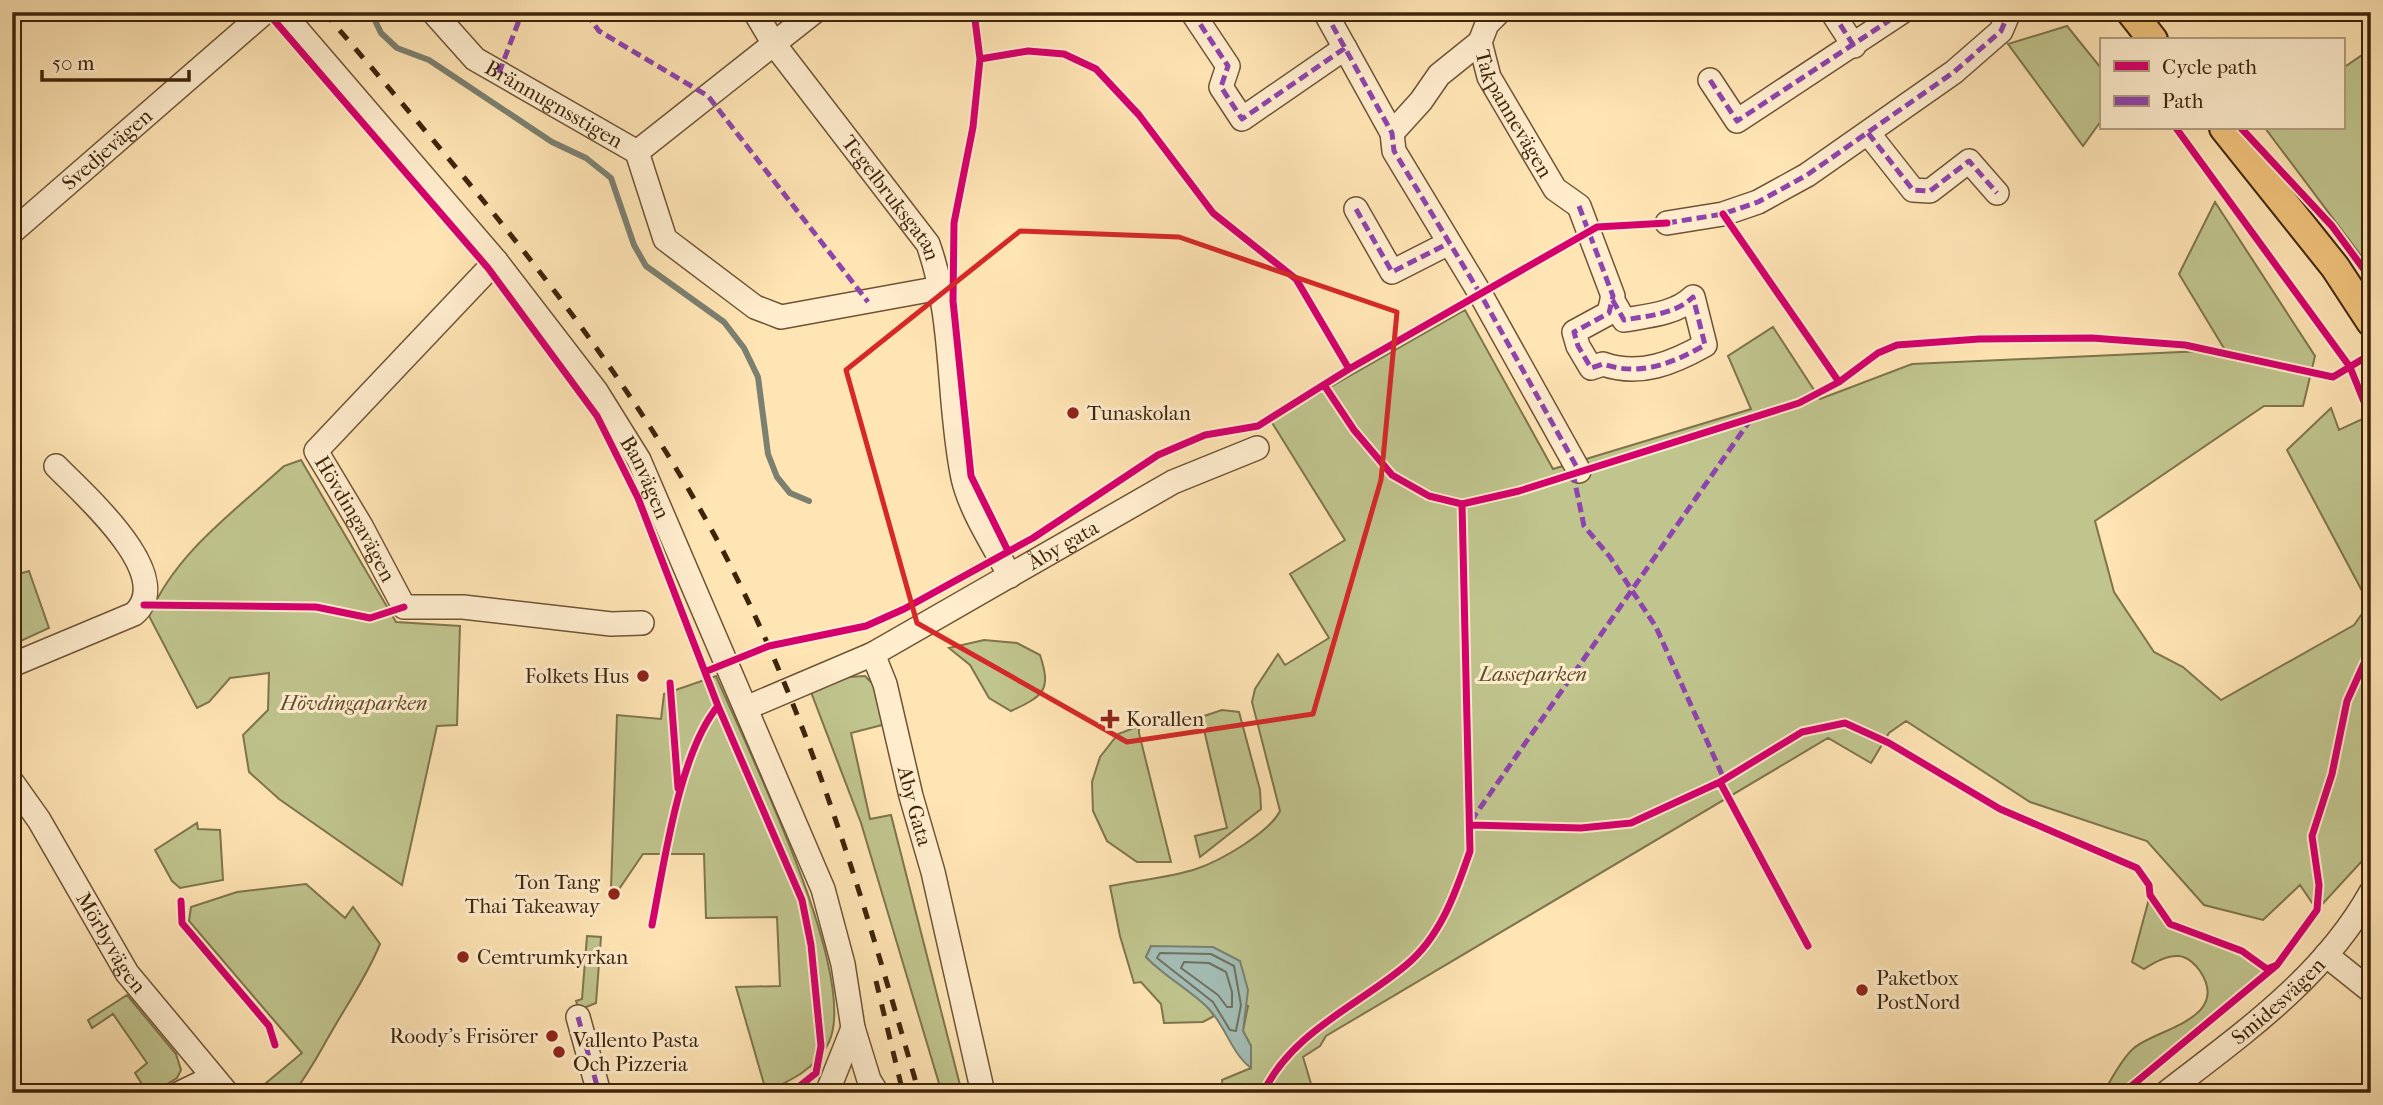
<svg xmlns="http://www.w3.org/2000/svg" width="2383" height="1105" font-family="'IM FELL French Canon',serif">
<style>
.green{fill:#c0c48d;stroke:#7f744c;stroke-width:2}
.water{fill:#a3bdb5;stroke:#7b8071;stroke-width:2}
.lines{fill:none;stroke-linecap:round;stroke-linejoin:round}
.shore{stroke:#707060;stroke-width:2}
.stream{stroke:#7b8071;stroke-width:6}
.minor-casing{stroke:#6e5435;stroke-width:26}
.major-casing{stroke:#3e240b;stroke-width:32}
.minor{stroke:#ffedce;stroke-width:23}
.major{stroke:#f0c27a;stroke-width:28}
.rail{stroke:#3e240b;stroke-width:5;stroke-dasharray:12 12;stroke-linecap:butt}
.quiet{stroke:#8e44ad;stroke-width:5;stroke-dasharray:10 5;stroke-linecap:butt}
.cycleway-casing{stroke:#ffedce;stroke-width:11}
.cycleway{stroke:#d6006c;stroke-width:7}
.marked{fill:none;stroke:#d62828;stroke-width:5;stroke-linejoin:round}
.poi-dot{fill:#8f2418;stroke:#ffedce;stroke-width:2.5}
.labels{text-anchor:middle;stroke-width:6;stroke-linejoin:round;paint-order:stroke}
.street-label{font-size:21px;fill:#3e240b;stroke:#ffedce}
.poi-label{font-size:21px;fill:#3e240b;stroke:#ffedce;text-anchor:start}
.park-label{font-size:21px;font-style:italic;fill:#5e4c2c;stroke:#ffedce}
</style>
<rect width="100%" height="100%" fill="#ffe4b4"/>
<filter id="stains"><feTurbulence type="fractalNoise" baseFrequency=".00286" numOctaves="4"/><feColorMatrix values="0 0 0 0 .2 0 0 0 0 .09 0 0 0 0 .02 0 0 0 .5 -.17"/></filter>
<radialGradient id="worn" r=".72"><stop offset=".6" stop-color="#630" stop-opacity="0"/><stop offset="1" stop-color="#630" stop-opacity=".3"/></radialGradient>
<path class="green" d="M2067 26 2101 68V121L2083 146 2008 44Z
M2371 49V269L2265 128H2343V68Z
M2215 202 2315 356 2303 406H2264L2095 521 2114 592 2154 652 2183 667 2221 700 2354 625 2369 604 2287 450 2331 408 2339 430 2369 416 2363 393 2371 389V845L2363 860 2317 910 2300 885 2263 920 2204 905 2147 841 2030 802 1906 721 1889 733 1871 763 1828 738 1326 1036 1320 1046 1303 1057 1312 1087 1303 1090 1304 1093H1223L1222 1080 1251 1068V1046L1243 1031 1248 1006 1151 946 1146 957C1165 977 1201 994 1214 1016L1203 1022 1164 1023 1161 1004 1141 982 1134 983 1120 936 1110 886C1138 880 1169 878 1196 869 1220 861 1269 833 1280 811L1252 702 1255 689 1278 654 1285 665 1329 638 1290 574 1345 540 1271 421 1465 310 1553 469 1751 409 1728 356 1773 327 1820 399 1912 364 2225 350 2179 274Z
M301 460 396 622 460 626 457 725 437 726 402 885 279 799 249 772 243 735 268 710 269 673 230 678 209 702 197 708 149 616C175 553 235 511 284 466Z
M29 571 49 628 12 645V576Z
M984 640 1017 643 1040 655C1052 691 1043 696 1011 711L989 698 970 665 949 648Z
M716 676C746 746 860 975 829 1042 816 1070 788 1082 763 1093L766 1091 736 987 780 986 777 917 706 918 704 854H643L617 892 611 888 617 715 661 719 664 694Z
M865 676 874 685 886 724 851 733 870 819 891 815 960 1085 941 1090 861 823 811 692 848 677Z
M1222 710 1239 712 1260 790 1261 809 1200 857 1195 836 1227 828 1201 717Z
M1139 726V733L1171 862H1137L1107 841 1093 811 1092 782 1100 757 1118 734Z
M197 823 198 829 220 830 223 880 180 888 172 881 155 850Z
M306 884 345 918 353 907 380 944C367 976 349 1001 332 1031 319 1053 309 1073 294 1092L254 1093 302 1053 189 921 191 907 237 892Z
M2150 895 2170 924 2242 951 2267 969 2118 1093H2103C2112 1079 2121 1059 2134 1048 2156 1029 2232 1019 2200 971 2196 965 2188 957 2179 956 2167 955 2153 963 2144 969L2132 962Z
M587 936 601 937 596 1003 579 1010 576 1001 582 999Z
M127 995 176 1054 181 1070 177 1078 159 1089 143 1086 135 1073 147 1063 113 1014 92 1028 88 1020Z"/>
<path class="water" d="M1151 946 1213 947 1240 961 1248 990 1243 1031 1251 1046V1068C1230 1052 1225 1023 1206 1006 1187 988 1164 976 1146 957Z"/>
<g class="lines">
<path class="shore" d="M1160 953 1211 954 1234 966 1241 1005 1236 1031 1230 1030 1213 1002 1157 958Z
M1184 962 1209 963 1226 972 1232 992V1007H1227L1218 995 1181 968Z"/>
<path class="stream" d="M371 12 381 33 397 48 429 60 552 142 586 158 611 178 634 245 646 266 724 322 744 348 758 377 768 454 777 477 790 493 809 501"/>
<defs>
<g id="minor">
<path id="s1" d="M282 12 496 261 596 391 639 460 823 889 843 964 853 1028 869 1080 877 1093"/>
<path id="s2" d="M433 12 475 59 637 152 665 239 755 307 781 317 940 288"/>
<path id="s3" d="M755 12 774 44 928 244C955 320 947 401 963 478 971 512 994 546 1010 576"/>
<path d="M1192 12 1228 66 1221 87 1242 119 1345 48"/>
<path d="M1325 12 1392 133 1394 151 1481 295 1579 471"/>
<path id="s4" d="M1499 12 1487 24 1480 42 1489 77 1555 189 1579 206 1613 296 1609 313 1574 332 1578 346 1591 368 1603 364C1640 377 1673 363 1705 345L1693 297C1676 314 1647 316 1624 320L1612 299"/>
<path d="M1832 12 1854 46"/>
<path d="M1710 80 1737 121 1902 12"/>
<path d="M1392 133 1421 101 1439 75 1480 42"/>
<path d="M1868 133 1913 190 1930 191 1969 161 1997 193"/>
<path d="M637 152 814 12"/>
<path d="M1356 209 1392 272 1449 243"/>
<path d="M1667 223 1723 214 1758 202 1807 175 1954 72 2001 31 2009 12"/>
<path id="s5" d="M12 232 265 12"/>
<path id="s6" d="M496 261 316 451 361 526 404 607H463L611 624 642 623"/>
<path id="s7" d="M873 654 1173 482 1257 448"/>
<path d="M12 665 134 614C178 576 83 494 56 466"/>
<path id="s8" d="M746 708 873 654 885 684 911 796 933 872 983 1093"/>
<path id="s9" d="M12 782 39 820 127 973 227 1093"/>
<path d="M2326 955 2371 991"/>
<path d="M578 1017 599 1093"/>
<path d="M180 1093 213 1077"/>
<path d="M827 1093 853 1028"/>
<path id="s10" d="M2166 1093C2242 1034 2323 978 2371 892"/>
</g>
<path id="major" d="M2131 12 2153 40
M2224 128 2335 267 2371 322"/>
</defs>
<use href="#minor" class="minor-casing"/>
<use href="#major" class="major-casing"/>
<use href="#minor" class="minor"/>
<use href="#major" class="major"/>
<path class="rail" d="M324 12C471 184 616 349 723 551 812 721 866 909 919 1093
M876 981 903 1093"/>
<path class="quiet" d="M590 12 591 20 599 31 708 96 868 302
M1192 12 1228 66 1221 87 1242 119 1345 48
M1325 12 1392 133 1394 151 1481 295 1579 471
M1832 12 1854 46
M499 73 518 23 517 12
M1710 80 1737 121 1902 12
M1868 133 1913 190 1930 191 1969 161 1997 193
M1579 206 1613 296 1609 313 1574 332 1578 346 1591 368 1603 364C1640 377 1673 363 1705 345L1693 297C1676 314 1647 316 1624 320L1612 299
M1356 209 1392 272 1449 243
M1667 223 1723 214 1758 202 1807 175 1954 72 2001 31 2009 12
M1573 473 1584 526 1610 557 1656 627 1724 779
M1471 821 1751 419
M578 1017 599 1093"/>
<defs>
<path id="cycleway" d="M267 12 488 268 597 416 638 498 718 706 802 900 811 945 821 1046 816 1073 791 1093
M974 12 980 59 973 127 954 223 953 301 971 476 1008 551
M980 59 1028 51 1064 54 1096 69 1139 115 1213 213 1296 279 1349 369
M2176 128 2350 367 2371 419
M2241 128 2332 226 2371 279
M1723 214 1839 382
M1324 385 1354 430 1392 475 1429 496 1462 504 1519 491 1799 403 1839 382 1878 353 1897 345 1979 339 2092 338 2185 345 2333 377 2371 354
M144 605 316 607 370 618 404 607
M707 671 769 646 866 626 904 609 1033 538 1158 455 1205 435 1258 426 1349 369 1597 227 1667 223
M670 683 678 788
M1720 782 1808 946
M1471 825 1581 828 1631 823 1720 782 1802 732 1845 723 1889 743 2000 809 2137 868 2149 885 2150 895 2170 924 2242 951 2267 969 2277 965 2317 910 2319 885 2312 836 2332 774 2347 701 2371 648
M181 901 182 923 269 1026 275 1045
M652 925C664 864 679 753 718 706
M1263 1093C1291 1033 1357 1006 1405 966 1440 938 1456 892 1470 851L1462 504
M2123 1093 2277 965"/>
</defs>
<use href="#cycleway" class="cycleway-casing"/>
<use href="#cycleway" class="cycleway"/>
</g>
<path class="marked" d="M1020 231 1179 237 1397 312 1381 480 1313 714 1127 742 917 623 846 370Z"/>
<g class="poi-dot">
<circle cx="1073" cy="413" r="7"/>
<circle cx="643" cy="676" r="7"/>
<path d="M1106.5 708.5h7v7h7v7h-7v7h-7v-7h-7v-7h7z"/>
<circle cx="614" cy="894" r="7"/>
<circle cx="463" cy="957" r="7"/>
<circle cx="1862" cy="990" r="7"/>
<circle cx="552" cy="1036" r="7"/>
<circle cx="559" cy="1052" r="7"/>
</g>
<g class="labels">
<g class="street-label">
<text dy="7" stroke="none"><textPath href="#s2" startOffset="154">Brännugnsstigen</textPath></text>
<text dy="7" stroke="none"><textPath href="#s4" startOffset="116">Takpannevägen</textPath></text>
<text dy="7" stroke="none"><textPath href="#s5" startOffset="126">Svedjevägen</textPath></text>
<text dy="7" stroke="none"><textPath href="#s3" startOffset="231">Tegelbruksgatan</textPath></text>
<text dy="7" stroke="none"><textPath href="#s1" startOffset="592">Banvägen</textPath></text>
<text dy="7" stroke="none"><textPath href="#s6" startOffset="340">Hövdingavägen</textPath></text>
<text dy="7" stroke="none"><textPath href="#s7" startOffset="219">Åby gata</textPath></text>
<text dy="7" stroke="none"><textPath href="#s8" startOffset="296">Aby Gata</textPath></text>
<text dy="7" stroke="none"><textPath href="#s9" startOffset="189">Mörbyvägen</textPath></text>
<text dy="7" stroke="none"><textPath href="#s10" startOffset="145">Smidesvägen</textPath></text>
</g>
<g class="poi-label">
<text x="1087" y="420">Tunaskolan</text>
<text x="629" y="683" text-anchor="end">Folkets Hus</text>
<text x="1126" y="726">Korallen</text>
<text x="600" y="889" text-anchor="end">Ton Tang<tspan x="600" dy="24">Thai Takeaway</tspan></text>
<text x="477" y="964">Cemtrumkyrkan</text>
<text x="1876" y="985">Paketbox<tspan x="1876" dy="24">PostNord</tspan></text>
<text x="538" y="1043" text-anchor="end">Roody's Frisörer</text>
<text x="573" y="1047">Vallento Pasta<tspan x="573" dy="24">Och Pizzeria</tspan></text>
</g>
<g class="park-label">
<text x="1533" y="681">Lasseparken</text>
<text x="354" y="710">Hövdingaparken</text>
</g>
</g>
<rect width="2383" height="1105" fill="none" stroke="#ffe4b4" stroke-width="42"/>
<rect x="14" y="14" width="2355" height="1077" fill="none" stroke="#3e240b" stroke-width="3.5"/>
<rect x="21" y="21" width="2341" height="1063" fill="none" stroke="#3e240b" stroke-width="2"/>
<rect x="2100" y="38" width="245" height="91" fill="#ffedce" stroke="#b29d80" stroke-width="2"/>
<rect x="2114" y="61" width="35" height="10" fill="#d6006c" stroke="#b29d80" stroke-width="2"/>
<text x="2162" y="74" font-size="21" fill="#3e240b">Cycle path</text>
<rect x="2114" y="96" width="35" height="10" fill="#8e44ad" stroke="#b29d80" stroke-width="2"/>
<text x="2162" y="108" font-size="21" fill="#3e240b">Path</text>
<path d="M42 70v10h147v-10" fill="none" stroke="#3e240b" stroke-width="3.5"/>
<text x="52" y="70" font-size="21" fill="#3e240b" stroke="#ffedce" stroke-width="5" paint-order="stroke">50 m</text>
<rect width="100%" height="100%" filter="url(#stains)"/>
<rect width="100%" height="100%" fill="url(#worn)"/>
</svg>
